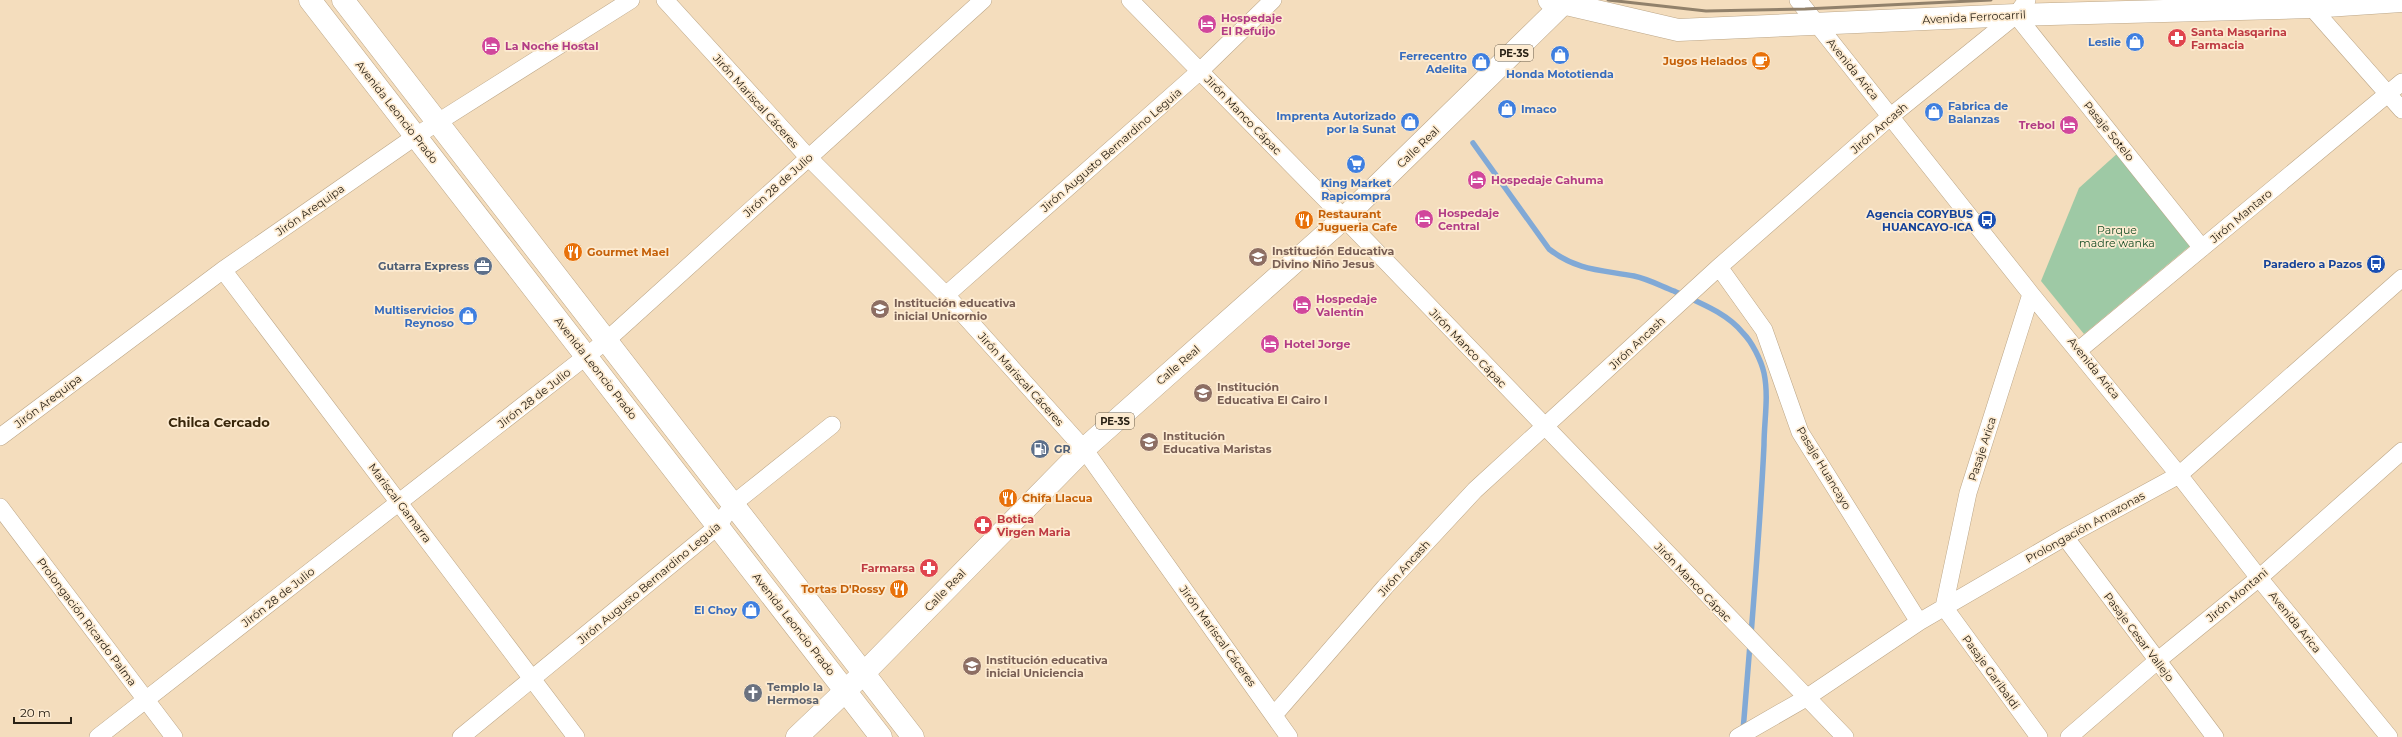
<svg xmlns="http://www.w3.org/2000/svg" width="2402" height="737" font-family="Montserrat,sans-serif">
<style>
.green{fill:#9ec9a5}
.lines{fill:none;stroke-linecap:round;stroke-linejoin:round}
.stream{stroke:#81a9d6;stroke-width:5.5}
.street-casing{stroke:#bca687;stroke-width:18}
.secondary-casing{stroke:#bca687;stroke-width:23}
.primary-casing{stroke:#bca687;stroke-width:23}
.highway-casing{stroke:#bca687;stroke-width:23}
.street{stroke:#fff;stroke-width:17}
.secondary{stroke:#fff;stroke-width:22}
.primary{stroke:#fff;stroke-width:22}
.highway{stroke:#fff;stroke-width:22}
.rail{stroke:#91816b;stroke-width:3}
.labels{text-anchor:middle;stroke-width:3.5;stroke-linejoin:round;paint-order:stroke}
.shield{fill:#fdebd1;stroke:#695e4d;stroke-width:1}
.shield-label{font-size:10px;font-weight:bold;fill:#292115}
.street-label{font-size:11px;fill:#292115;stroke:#fdebd1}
.hotel-label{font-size:11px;font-weight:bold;fill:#b23c85;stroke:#fdebd1;text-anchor:start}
.health-label{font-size:11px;font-weight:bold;fill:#be3a42;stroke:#fdebd1;text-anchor:start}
.shop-label{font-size:11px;font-weight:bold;fill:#366cbe;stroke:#fdebd1;text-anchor:end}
.food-label{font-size:11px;font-weight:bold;fill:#c56008;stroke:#fdebd1;text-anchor:start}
.transit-label{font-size:11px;font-weight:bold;fill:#164399;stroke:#fdebd1;text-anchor:end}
.park-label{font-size:11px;fill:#174e26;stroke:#fdebd1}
.education-label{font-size:11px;font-weight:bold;fill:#785e54;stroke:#fdebd1;text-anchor:start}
.service-label{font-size:11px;font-weight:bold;fill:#4e5e75;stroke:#fdebd1;text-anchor:end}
.worship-label{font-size:11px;font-weight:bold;fill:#5b616d;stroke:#fdebd1;text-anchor:start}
.quarter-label{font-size:13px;font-weight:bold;fill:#38260a;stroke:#fdebd1}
</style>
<rect width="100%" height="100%" fill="#f4ddbd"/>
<path class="green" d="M2119 152 2191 245 2084 334 2041 281 2079 188Z"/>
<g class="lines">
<path class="stream" d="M1473 143 1549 249C1577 271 1602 270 1634 276 1648 279 1661 286 1674 291 1697 302 1726 312 1743 333 1752 342 1761 360 1764 373 1769 397 1764 421 1764 445 1761 509 1756 572 1751 635
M1743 731 1750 644"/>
<defs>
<path id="street" d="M665 0 808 157 946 295 1084 449 1289 737
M1130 0 1344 218 1845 737
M1798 0 2031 294 2179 475 2259 578 2389 737
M2306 1 2402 110
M2016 15 2202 248
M1719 267 1764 330 1800 432 1919 622
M223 270 576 737
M2031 294 1968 493 1944 607 2039 737
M946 295 1200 71 1273 0
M2079 350 2402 82
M0 437 223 270 416 136 631 0
M0 507 174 737
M2065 537 2215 737
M1274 715 1385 587 1475 490 1719 267 1891 116 2016 15 2027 0
M98 737 607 340 983 0
M461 737 718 526 733 504 832 425
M1738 737 1806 698 1919 622 2065 537 2179 475 2402 278
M2069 737 2157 661 2259 578 2402 451"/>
<path id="secondary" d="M310 0 881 737
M343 0 913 737"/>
<path id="primary" d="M1549 0 1678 30 2016 15 2311 7 2402 1"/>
<path id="highway" d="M797 737 864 673 1084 449 1344 218 1567 0"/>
</defs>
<use href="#street" class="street-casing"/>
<use href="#secondary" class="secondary-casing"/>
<use href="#primary" class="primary-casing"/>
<use href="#highway" class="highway-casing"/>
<use href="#street" class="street"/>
<use href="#secondary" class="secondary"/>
<use href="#primary" class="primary"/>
<use href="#highway" class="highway"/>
<path class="rail" d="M1608 0 1706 11 1805 9 1991 0"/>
</g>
<defs>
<symbol id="hotel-disc" viewBox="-11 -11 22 22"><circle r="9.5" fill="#d1479c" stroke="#fdebd1"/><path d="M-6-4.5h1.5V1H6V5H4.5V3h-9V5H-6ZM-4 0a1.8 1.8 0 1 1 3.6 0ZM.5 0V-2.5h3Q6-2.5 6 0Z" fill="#fff"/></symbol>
<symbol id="pharmacy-disc" viewBox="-11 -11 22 22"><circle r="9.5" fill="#e0444e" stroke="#fdebd1"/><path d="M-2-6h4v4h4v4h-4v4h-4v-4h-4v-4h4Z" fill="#fff"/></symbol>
<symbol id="shop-disc" viewBox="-11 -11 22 22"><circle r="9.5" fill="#3f7fe0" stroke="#fdebd1"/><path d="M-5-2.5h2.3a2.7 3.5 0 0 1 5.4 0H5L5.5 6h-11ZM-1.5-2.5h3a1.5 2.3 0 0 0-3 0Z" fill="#fff"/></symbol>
<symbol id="cafe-disc" viewBox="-11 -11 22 22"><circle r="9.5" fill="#e8710a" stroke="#fdebd1"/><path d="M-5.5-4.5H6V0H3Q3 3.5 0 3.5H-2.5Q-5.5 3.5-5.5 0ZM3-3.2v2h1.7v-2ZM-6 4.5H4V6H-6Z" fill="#fff"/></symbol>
<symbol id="supermarket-disc" viewBox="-11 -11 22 22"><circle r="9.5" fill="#3f7fe0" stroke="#fdebd1"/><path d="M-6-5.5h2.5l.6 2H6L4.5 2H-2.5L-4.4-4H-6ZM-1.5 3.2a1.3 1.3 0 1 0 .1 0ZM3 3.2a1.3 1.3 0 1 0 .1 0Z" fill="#fff"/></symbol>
<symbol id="restaurant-disc" viewBox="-11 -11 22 22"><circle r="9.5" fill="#e8710a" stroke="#fdebd1"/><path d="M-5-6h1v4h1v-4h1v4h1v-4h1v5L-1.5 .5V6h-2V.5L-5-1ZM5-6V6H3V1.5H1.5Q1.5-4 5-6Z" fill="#fff"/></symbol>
<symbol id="bus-disc" viewBox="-11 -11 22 22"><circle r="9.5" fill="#1a4fb4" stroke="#fdebd1"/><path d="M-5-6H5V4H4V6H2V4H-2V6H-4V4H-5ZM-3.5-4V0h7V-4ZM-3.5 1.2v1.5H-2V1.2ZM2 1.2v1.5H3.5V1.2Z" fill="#fff"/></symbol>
<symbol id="school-disc" viewBox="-11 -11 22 22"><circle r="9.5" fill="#8d6e63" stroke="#fdebd1"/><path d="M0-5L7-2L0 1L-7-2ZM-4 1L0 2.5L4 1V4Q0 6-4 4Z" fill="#fff"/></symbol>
<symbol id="office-disc" viewBox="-11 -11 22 22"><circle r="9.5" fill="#5c6f8a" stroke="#fdebd1"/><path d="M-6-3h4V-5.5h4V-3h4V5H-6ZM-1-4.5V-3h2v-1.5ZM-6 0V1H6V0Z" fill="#fff"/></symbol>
<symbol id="fuel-disc" viewBox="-11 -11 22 22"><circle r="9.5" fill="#5c6f8a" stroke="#fdebd1"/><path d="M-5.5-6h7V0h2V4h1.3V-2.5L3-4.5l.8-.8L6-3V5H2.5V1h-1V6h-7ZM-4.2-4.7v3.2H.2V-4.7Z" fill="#fff"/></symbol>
<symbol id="church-disc" viewBox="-11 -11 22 22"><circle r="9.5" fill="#6b7280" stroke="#fdebd1"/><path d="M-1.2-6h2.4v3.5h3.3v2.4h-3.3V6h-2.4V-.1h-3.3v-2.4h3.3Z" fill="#fff"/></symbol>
</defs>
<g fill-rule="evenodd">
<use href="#hotel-disc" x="1196" y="13" width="22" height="22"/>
<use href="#pharmacy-disc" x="2166" y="27" width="22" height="22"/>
<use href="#shop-disc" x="2124" y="31" width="22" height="22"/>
<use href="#hotel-disc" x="480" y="35" width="22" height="22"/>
<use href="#shop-disc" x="1549" y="44" width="22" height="22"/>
<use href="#cafe-disc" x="1750" y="50" width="22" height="22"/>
<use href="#shop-disc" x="1470" y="51" width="22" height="22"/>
<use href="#shop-disc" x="1496" y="98" width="22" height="22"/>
<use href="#shop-disc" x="1923" y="101" width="22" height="22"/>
<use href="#shop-disc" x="1399" y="111" width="22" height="22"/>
<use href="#hotel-disc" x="2058" y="114" width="22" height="22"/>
<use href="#supermarket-disc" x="1345" y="153" width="22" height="22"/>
<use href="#hotel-disc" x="1466" y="169" width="22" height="22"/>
<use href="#hotel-disc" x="1413" y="208" width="22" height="22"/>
<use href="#restaurant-disc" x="1293" y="209" width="22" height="22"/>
<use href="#bus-disc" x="1976" y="209" width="22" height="22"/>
<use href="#restaurant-disc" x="562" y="241" width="22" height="22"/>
<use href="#school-disc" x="1247" y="246" width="22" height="22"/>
<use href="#bus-disc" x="2365" y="253" width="22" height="22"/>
<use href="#office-disc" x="472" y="255" width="22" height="22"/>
<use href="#hotel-disc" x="1291" y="294" width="22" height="22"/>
<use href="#school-disc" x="869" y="298" width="22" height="22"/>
<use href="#shop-disc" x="457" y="305" width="22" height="22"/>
<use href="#hotel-disc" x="1259" y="333" width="22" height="22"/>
<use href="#school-disc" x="1192" y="382" width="22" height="22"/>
<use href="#school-disc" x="1138" y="431" width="22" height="22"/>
<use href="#fuel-disc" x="1029" y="438" width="22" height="22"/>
<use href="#restaurant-disc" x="997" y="487" width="22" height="22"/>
<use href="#pharmacy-disc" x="972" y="514" width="22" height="22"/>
<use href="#pharmacy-disc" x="918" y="557" width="22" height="22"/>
<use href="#restaurant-disc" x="888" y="578" width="22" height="22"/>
<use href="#shop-disc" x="740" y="599" width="22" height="22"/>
<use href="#school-disc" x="961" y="655" width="22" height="22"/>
<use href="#church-disc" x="742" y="682" width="22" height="22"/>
</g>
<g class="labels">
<g class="shield">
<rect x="1495" y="45" width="38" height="16" rx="3"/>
<rect x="1096" y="413" width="38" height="16" rx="3"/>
</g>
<g class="shield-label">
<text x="1514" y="57">PE-3S</text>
<text x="1115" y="425">PE-3S</text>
</g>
<g class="street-label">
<text transform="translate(1974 17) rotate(-3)" y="4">Avenida Ferrocarril</text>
<text transform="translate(1853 69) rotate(51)" y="4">Avenida Arica</text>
<text transform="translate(756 101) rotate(48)" y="4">Jirón Mariscal Cáceres</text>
<text transform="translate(397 112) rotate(52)" y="4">Avenida Leoncio Prado</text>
<text transform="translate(1243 115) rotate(46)" y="4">Jirón Manco Cápac</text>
<text transform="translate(1879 128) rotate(-41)" y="4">Jirón Ancash</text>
<text transform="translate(2109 131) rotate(51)" y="4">Pasaje Sotelo</text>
<text transform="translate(1418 147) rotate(-44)" y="4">Calle Real</text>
<text transform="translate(1111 150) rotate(-41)" y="4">Jirón Augusto Bernardino Leguia</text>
<text transform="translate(778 185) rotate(-42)" y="4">Jirón 28 de Julio</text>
<text transform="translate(310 210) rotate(-35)" y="4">Jirón Arequipa</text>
<text transform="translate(2241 216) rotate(-40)" y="4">Jirón Mantaro</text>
<text transform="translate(1637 343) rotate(-43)" y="4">Jirón Ancash</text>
<text transform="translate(1468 348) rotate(46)" y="4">Jirón Manco Cápac</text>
<text transform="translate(1178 365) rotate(-41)" y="4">Calle Real</text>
<text transform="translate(596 368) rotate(52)" y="4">Avenida Leoncio Prado</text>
<text transform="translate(2094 368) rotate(51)" y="4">Avenida Arica</text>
<text transform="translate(1021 379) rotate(48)" y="4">Jirón Mariscal Cáceres</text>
<text transform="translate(534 398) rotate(-38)" y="4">Jirón 28 de Julio</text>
<text transform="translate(48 401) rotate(-37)" y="4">Jirón Arequipa</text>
<text transform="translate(1982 449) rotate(-72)" y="4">Pasaje Arica</text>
<text transform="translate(1824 468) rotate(59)" y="4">Pasaje Huancayo</text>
<text transform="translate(400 503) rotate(53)" y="4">Mariscal Gamarra</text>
<text transform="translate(2085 527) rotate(-29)" y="4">Prolongación Amazonas</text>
<text transform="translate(1404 568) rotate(-48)" y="4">Jirón Ancash</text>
<text transform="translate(1693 582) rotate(46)" y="4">Jirón Manco Cápac</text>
<text transform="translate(649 583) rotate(-40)" y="4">Jirón Augusto Bernardino Leguia</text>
<text transform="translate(945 590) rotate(-46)" y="4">Calle Real</text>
<text transform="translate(2237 595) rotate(-40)" y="4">Jirón Montani</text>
<text transform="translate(278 597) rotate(-38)" y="4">Jirón 28 de Julio</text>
<text transform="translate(87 622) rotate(53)" y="4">Prolongación Ricardo Palma</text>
<text transform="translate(2295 622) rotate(51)" y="4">Avenida Arica</text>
<text transform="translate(794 624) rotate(52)" y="4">Avenida Leoncio Prado</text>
<text transform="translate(1218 636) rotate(54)" y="4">Jirón Mariscal Cáceres</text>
<text transform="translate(2139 637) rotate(53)" y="4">Pasaje Cesar Vallejo</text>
<text transform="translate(1991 672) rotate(54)" y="4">Pasaje Garibaldi</text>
</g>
<g class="hotel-label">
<text x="1221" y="22">Hospedaje<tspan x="1221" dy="13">El Refuijo</tspan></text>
<text x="505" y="50">La Noche Hostal</text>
<text x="2055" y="129" text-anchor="end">Trebol</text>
<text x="1491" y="184">Hospedaje Cahuma</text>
<text x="1438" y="217">Hospedaje<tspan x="1438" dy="13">Central</tspan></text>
<text x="1316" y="303">Hospedaje<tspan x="1316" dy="13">Valentín</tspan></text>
<text x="1284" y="348">Hotel Jorge</text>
</g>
<g class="health-label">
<text x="2191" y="36">Santa Masqarina<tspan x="2191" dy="13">Farmacia</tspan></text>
<text x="997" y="523">Botica<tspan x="997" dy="13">Virgen Maria</tspan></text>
<text x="915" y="572" text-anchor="end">Farmarsa</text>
</g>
<g class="shop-label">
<text x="2121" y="46">Leslie</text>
<text x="1467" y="60">Ferrecentro<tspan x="1467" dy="13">Adelita</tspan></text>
<text x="1560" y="78" text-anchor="middle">Honda Mototienda</text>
<text x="1948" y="110" text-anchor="start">Fabrica de<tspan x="1948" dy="13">Balanzas</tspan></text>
<text x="1521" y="113" text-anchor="start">Imaco</text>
<text x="1396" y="120">Imprenta Autorizado<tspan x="1396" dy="13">por la Sunat</tspan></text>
<text x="1356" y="187" text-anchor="middle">King Market<tspan x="1356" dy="13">Rapicompra</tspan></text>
<text x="454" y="314">Multiservicios<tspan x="454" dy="13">Reynoso</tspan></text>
<text x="737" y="614">El Choy</text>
</g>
<g class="food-label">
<text x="1747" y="65" text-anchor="end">Jugos Helados</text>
<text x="1318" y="218">Restaurant<tspan x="1318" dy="13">Jugueria Cafe</tspan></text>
<text x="587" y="256">Gourmet Mael</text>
<text x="1022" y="502">Chifa Llacua</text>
<text x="885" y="593" text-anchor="end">Tortas D'Rossy</text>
</g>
<g class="transit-label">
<text x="1973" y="218">Agencia CORYBUS<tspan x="1973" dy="13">HUANCAYO-ICA</tspan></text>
<text x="2362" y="268">Paradero a Pazos</text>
</g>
<g class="park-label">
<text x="2117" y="234">Parque<tspan x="2117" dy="13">madre wanka</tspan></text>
</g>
<g class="education-label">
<text x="1272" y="255">Institución Educativa<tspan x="1272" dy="13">Divino Niño Jesus</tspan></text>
<text x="894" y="307">Institución educativa<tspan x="894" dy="13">inicial Unicornio</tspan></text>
<text x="1217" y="391">Institución<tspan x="1217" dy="13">Educativa El Cairo I</tspan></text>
<text x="1163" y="440">Institución<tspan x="1163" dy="13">Educativa Maristas</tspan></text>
<text x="986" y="664">Institución educativa<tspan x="986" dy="13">inicial Uniciencia</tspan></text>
</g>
<g class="service-label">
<text x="469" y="270">Gutarra Express</text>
<text x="1054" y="453" text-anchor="start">GR</text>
</g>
<g class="worship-label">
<text x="767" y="691">Templo la<tspan x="767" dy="13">Hermosa</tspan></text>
</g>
<g class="quarter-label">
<text x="219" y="427">Chilca Cercado</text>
</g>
</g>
<path d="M14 717v6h57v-6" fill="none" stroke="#292115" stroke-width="2"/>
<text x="20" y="717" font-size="12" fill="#292115" stroke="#fdebd1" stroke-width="3" paint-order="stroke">20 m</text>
</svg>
